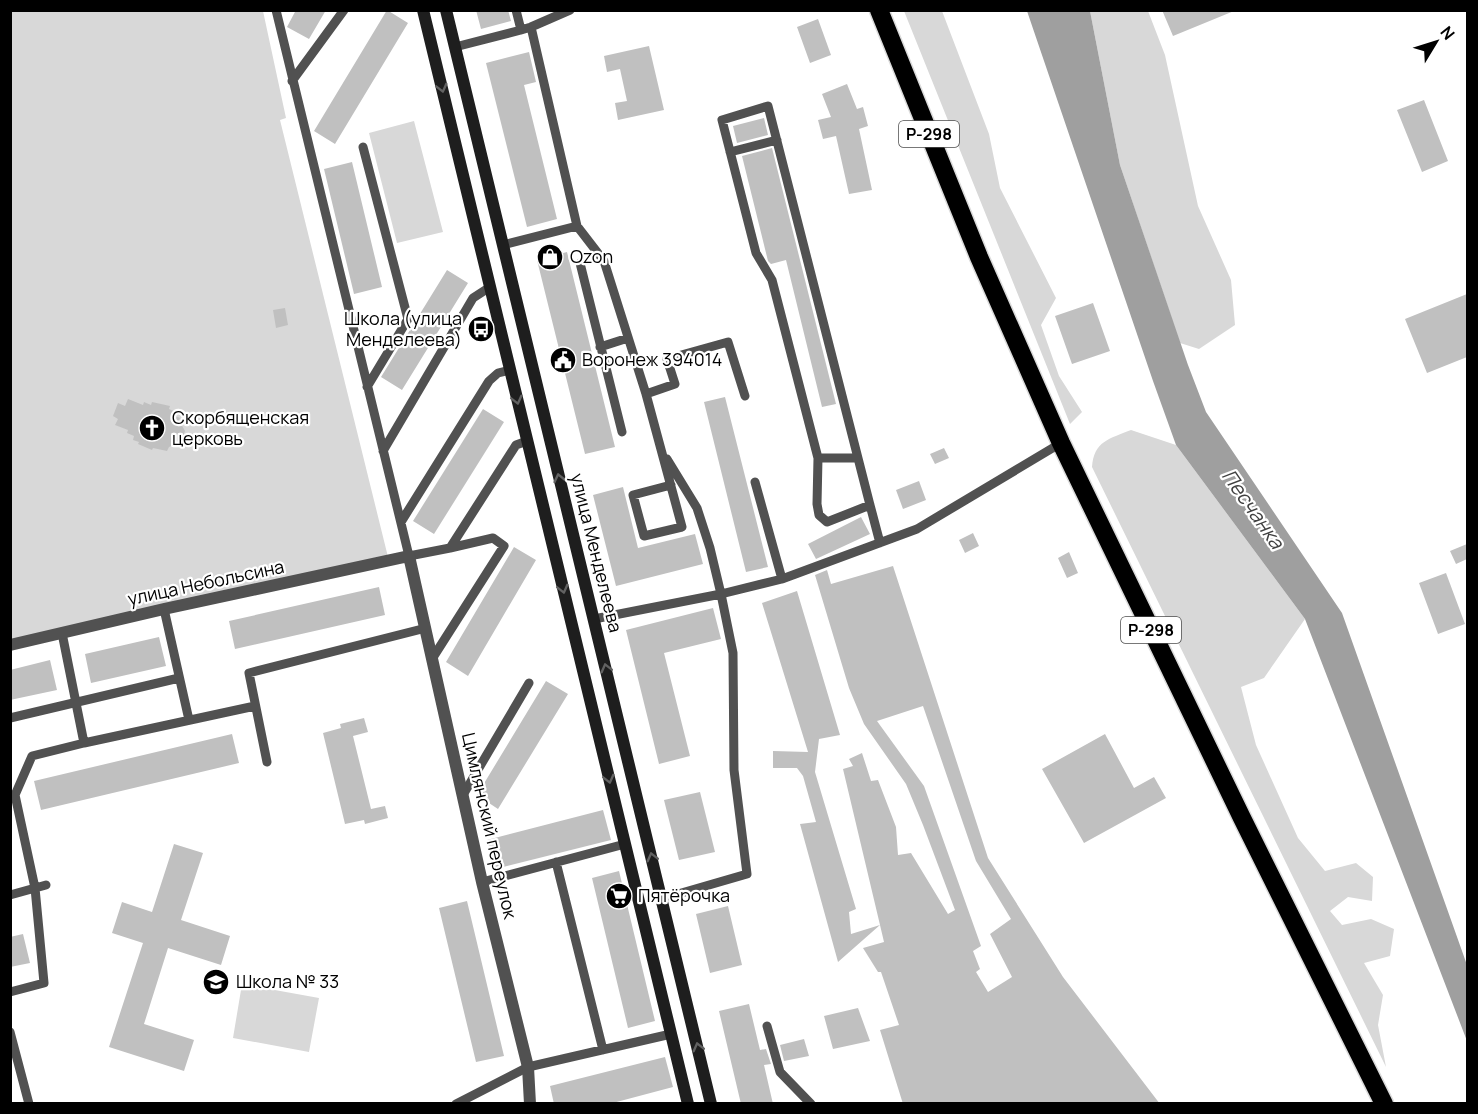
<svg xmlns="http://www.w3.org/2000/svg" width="1478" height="1114" font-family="Manrope,sans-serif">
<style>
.green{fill:#d8d8d8}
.water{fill:#9f9f9f}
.building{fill:#c0c0c0;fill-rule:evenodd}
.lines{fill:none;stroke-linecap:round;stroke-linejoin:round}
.highway-casing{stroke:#dbdbdb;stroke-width:21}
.lane{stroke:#515151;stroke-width:9}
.street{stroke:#515151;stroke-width:12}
.secondary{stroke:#1e1e1e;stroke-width:12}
.highway{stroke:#000;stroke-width:18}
.oneway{stroke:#626262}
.labels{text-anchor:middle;stroke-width:4.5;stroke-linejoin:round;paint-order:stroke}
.shield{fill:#fff;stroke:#4c4c4c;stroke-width:1.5}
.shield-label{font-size:16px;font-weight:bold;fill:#000}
.poi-label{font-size:18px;fill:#000;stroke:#fff;text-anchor:start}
.street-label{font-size:18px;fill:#000;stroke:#fff}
.water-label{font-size:20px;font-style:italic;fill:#404040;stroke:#fff}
</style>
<rect width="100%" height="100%" fill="#fff"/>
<path class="green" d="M10 11H263L286 118 280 120 388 557 11 641Z
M904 11H942L989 134 1000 188 1056 298 1041 325 1059 376 1082 412 1070 424Z
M1090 11H1148L1165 55 1198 206 1231 280 1235 325 1199 349 1180 343 1120 165Z
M414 121 443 232 397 243 369 133Z
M1131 430 1176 445 1305 619 1264 678 1241 687 1256 745 1298 838 1325 871 1356 863 1373 877 1372 901 1348 897 1330 911 1342 925 1371 919 1394 929 1390 956 1364 963 1383 995 1378 1025 1386 1067 1092 467C1094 441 1109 439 1131 430Z
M242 984 319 998 309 1052 233 1038Z"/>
<path class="water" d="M1027 11H1090L1120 165 1188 365 1206 412 1342 613 1467 965V1041L1305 619 1176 445 1153 381Z"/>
<path class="building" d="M296 10H326L309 39 287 27Z
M387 10 408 23 335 144 314 131Z
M476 10H508L511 21 481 29Z
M1162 10H1234V11L1173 36Z
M818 19 831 55 810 63 797 27Z
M649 46 664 110 618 120 615 103 627 101 620 69 607 72 604 56Z
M529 52 536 82 524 85 557 219 527 227 486 63Z
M847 84 857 109 863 107 868 126 859 129 872 190 849 194 836 136 823 139 818 120 831 117 822 94Z
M1424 100 1448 161 1422 172 1397 110Z
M764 118 768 135 737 143 733 126Z
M772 148 836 404 822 407 786 260 771 264 768 261 742 156Z
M352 162 382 287 354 294 324 169Z
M567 252 615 447 585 454 537 260Z
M447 270 468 283 402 390 381 377Z
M1467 294V357L1427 373 1405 319Z
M1093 303 1110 351 1072 364 1055 316Z
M285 308 288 325 276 328 273 310Z
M725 397 768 567 746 572 704 402Z
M128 399 143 405 144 402 151 405 152 402 170 406 169 409 176 412 175 416 180 418 179 420 185 431 181 442 169 447 167 451 153 448 152 450 138 444 139 442 133 440 134 436 127 433 128 430 115 425 118 419 113 416 118 403 125 406Z
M483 409 504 422 434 534 413 521Z
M944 448 949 458 935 464 930 454Z
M919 481 926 500 903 509 896 490Z
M623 487 638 548 695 534 703 564 616 586 593 495Z
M861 517 870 534 816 559 808 544Z
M973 533 979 546 965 553 959 540Z
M1467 544V559L1456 564 1450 551Z
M514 547 536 560 468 676 446 662Z
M1069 552 1078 573 1067 578 1058 558Z
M893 566 988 858 1063 977 1160 1104H903L880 1030 899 1025 881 972H878L863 948 884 942 880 925 838 962 800 824 816 822 803 776 797 768H773V751L808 752 762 603 797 591 840 735 819 739 815 772 856 909 849 912 851 934 880 925 843 769 853 766 849 759 862 753 871 781 878 780 896 827 898 855 911 853 948 914 955 910 923 825 906 784 864 724 849 688 815 575 827 570 831 584ZM923 706 976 861 1011 919 990 934 1012 977 988 992 976 972 980 969 973 951 981 946 924 786 877 721Z
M1446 573 1465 624 1438 634 1419 583Z
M379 587 385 615 235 649 229 621Z
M713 608 721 639 664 653 690 756 659 764 626 630Z
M159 637 166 666 91 683 85 654Z
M50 660 57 690 10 700V670Z
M546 681 568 694 498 809 477 795Z
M364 718 368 732 353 736 371 809 385 806 388 818 365 824 364 820 345 824 323 733 341 728 340 724Z
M232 734 239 763 41 810 34 781Z
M1105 734 1134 788 1154 777 1166 798 1084 843 1042 769Z
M700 792 715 852 679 860 664 800Z
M603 810 611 840 495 869 487 840Z
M174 844 203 853 181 920 230 936 221 965 168 948 144 1024 194 1040 184 1071 109 1047 143 943 112 933 122 902 152 912Z
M619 871 655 1021 628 1028 592 878Z
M467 901 504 1056 476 1062 439 908Z
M728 906 742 965 710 973 696 914Z
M23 934 30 963 10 967V937Z
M749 1004 760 1050 766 1049 771 1064 764 1065 773 1104H741L719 1011Z
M858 1008 870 1041 833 1049 824 1016Z
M804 1039 809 1056 784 1061 780 1045Z
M665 1057 673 1087 609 1104H554L550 1086Z"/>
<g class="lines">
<defs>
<path id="highway" d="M879 10 979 257 1061 443 1242 818 1384 1104"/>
</defs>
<use href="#highway" class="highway-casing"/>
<path class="lane" d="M276 10 409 556 450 548 516 445 527 441
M531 27 570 10
M521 30 531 27 577 226 604 261 646 394 682 527 644 536 633 495 671 485
M455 47 521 30 516 10
M292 81 344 10
M363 147 408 319 367 387
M730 152 777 140
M503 245 577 226
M580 263 622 432
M600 347 628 338
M646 394 675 384 667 359 728 342 745 396
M383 451 473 298 490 287
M818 458H858
M755 482 782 579
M870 505 827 522 819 515 817 504 818 458 772 280 756 253 722 120 768 106 870 505 880 543
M401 522 489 381 498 373 510 370
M164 609 189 720
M594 619 721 594 710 548 697 508 667 459
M62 633 84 743 255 706
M432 659 504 546 493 538 450 548
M10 718 179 678
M267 762 249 673 426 628
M463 795 529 683
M556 862 603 1050
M482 882 625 844
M10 895 46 885
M661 897 678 894 747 874 734 770 733 653 721 594 782 579 917 529 1061 443
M10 992 44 983 35 888 15 795 32 756 84 743
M767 1026 780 1072 811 1104
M10 1032 29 1104
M456 1104 528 1067 671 1034"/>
<path class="street" d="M10 645 164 609 409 556 482 882 528 1067 530 1104"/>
<path class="secondary" d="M423 10 688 1104
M446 10 711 1104"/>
<use href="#highway" class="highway"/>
</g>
<defs><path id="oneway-chevron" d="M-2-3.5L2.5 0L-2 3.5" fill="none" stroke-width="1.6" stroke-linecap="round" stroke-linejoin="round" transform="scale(1.5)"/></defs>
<g class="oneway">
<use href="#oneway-chevron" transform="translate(442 88) rotate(76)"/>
<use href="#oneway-chevron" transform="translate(517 400) rotate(76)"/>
<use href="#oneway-chevron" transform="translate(559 478) rotate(-103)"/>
<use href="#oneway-chevron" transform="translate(563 589) rotate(76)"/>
<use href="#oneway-chevron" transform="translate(606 668) rotate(-104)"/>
<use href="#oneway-chevron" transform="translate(609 779) rotate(76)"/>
<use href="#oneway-chevron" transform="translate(652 857) rotate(-104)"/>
<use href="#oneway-chevron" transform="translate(698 1047) rotate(-104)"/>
</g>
<defs>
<symbol id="shop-disc" viewBox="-11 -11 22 22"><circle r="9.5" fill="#000" stroke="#fff"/><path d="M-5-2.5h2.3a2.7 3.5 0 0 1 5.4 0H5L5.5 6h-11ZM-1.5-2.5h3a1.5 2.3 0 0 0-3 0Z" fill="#fff"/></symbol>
<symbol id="bus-disc" viewBox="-11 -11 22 22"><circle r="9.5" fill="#000" stroke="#fff"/><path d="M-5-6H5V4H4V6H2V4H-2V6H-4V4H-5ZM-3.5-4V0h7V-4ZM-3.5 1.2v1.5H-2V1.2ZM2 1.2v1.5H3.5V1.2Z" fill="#fff"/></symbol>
<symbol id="civic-disc" viewBox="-11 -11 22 22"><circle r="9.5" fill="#000" stroke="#fff"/><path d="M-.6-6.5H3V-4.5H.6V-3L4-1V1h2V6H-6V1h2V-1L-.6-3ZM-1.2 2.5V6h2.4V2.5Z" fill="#fff"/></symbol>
<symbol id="church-disc" viewBox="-11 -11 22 22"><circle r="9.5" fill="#000" stroke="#fff"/><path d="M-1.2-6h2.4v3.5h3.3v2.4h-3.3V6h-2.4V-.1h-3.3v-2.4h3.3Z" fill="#fff"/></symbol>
<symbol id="supermarket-disc" viewBox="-11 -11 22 22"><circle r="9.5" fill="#000" stroke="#fff"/><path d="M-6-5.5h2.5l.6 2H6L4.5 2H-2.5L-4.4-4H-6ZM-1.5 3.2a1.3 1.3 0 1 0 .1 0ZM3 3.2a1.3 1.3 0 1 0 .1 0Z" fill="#fff"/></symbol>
<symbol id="school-disc" viewBox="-11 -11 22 22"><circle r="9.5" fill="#000" stroke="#fff"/><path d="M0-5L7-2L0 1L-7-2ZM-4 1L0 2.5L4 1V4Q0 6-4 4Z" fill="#fff"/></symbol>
</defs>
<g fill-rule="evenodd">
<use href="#shop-disc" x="535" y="242" width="30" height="30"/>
<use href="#bus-disc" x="466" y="314" width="30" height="30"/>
<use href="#civic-disc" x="548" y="345" width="30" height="30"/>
<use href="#church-disc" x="137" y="413" width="30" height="30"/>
<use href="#supermarket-disc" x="604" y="881" width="30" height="30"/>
<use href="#school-disc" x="201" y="967" width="30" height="30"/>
</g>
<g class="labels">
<g class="shield">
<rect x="899" y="121" width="60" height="26" rx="4.5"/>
<rect x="1121" y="617" width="60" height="26" rx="4.5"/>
</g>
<g class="shield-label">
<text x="929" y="140">Р-298</text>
<text x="1151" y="636">Р-298</text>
</g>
<g class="poi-label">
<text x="570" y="263">Ozon</text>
<text x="462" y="325" text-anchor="end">Школа (улица<tspan x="462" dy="21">Менделеева)</tspan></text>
<text x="582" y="366">Воронеж 394014</text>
<text x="172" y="424">Скорбященская<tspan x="172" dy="21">церковь</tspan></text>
<text x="638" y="902">Пятёрочка</text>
<text x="236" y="988">Школа № 33</text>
</g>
<g class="street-label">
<text transform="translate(596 553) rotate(76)" y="6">улица Менделеева</text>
<text transform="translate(206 583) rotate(-12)" y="6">улица Небольсина</text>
<text transform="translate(489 826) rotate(77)" y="6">Цимлянский переулок</text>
</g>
<g class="water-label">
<text transform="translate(1253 509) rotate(55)" y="7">Песчанка</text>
</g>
</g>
<rect width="1478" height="1114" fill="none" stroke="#000000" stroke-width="24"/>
<g transform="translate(1436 42) rotate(52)" stroke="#ffffff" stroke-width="4.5" paint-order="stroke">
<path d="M0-4.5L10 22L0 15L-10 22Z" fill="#000000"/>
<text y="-9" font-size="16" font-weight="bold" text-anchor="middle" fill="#000000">N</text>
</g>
</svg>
